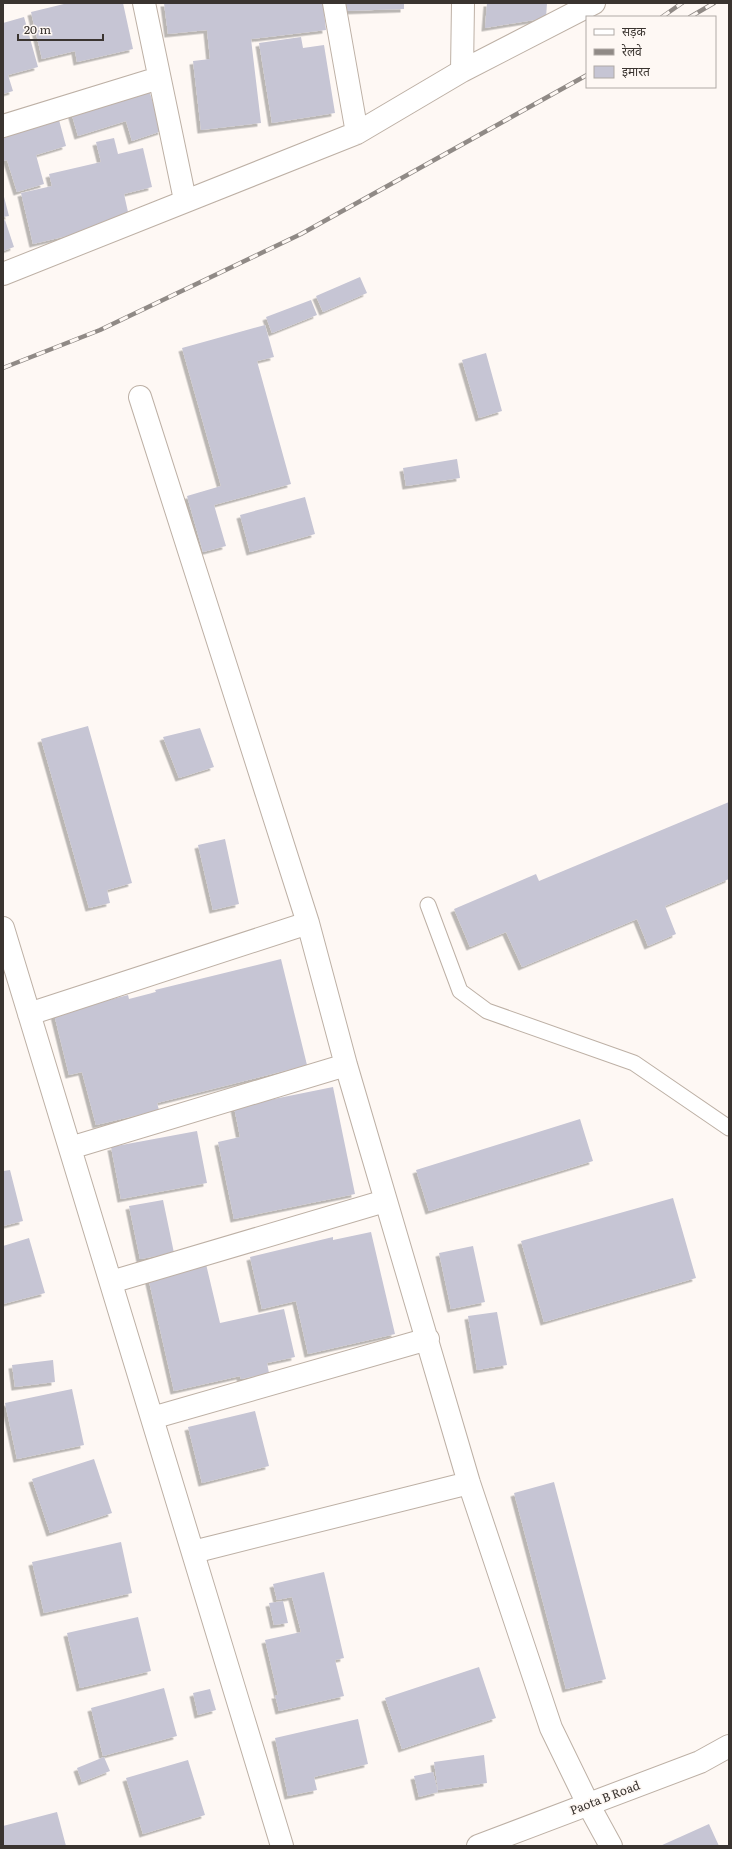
<svg xmlns="http://www.w3.org/2000/svg" width="732" height="1849" font-family="Literata,'Noto Sans Devanagari',serif">
<style>
.building{fill:#c6c5d4;filter:url(#shadow)}
.lines{fill:none;stroke-linecap:round;stroke-linejoin:round}
.lane-casing{stroke:#bdb0a5;stroke-width:17}
.street-casing{stroke:#bdb0a5;stroke-width:24}
.secondary-casing{stroke:#bdb0a5;stroke-width:24}
.lane{stroke:#fff;stroke-width:15}
.street{stroke:#fff;stroke-width:22}
.secondary{stroke:#fff;stroke-width:22}
.rail-casing{stroke:#908a86;stroke-width:4.5}
.rail{stroke:#fef8f4;stroke-width:3;stroke-dasharray:9;stroke-linecap:butt}
.labels{text-anchor:middle;stroke-width:3.5;stroke-linejoin:round;paint-order:stroke}
.street-label{font-size:12px;fill:#3a3430;stroke:#fef8f4}
</style>
<defs>
<filter id="shadow"><feDropShadow dx="-3.5" dy="3.5" stdDeviation="0" flood-color="#0004"/></filter>
</defs>
<rect width="100%" height="100%" fill="#fef8f4"/>
<path class="building" d="M68 3H123L133 49 77 62 75 51 42 59 31 12Z
M164 3H323L326 30 251 39 261 123 201 130 193 61 210 59 207 30 168 34Z
M342 3H404V9L343 11Z
M487 3H547L546 18 485 28Z
M24 17 38 67 8 75 13 91 3 94V23Z
M301 37 303 48 324 45 335 113 272 123 259 43Z
M148 87 162 131 132 141 126 121 78 136 71 112Z
M59 120 66 146 36 155 44 184 17 192 7 160 3 161V136Z
M114 138 118 154 143 148 152 187 124 194 130 221 33 244 21 193 52 186 49 174 101 162 96 142Z
M3 193 9 216 3 217Z
M5 220 14 247 3 251V221Z
M360 277 367 293 323 312 316 296Z
M311 300 317 315 272 333 266 317Z
M265 325 274 357 257 361 291 484 214 505 226 546 203 552 187 496 221 486 182 348Z
M486 353 502 411 479 418 462 360Z
M457 459 460 478 406 486 403 468Z
M305 497 315 534 250 552 240 515Z
M88 726 132 883 107 890 110 903 89 908 41 739Z
M200 728 214 767 179 778 163 737Z
M729 802V879L665 906 676 934 648 946 637 919 522 967 506 932 470 947 454 909 536 874 539 881Z
M225 839 239 904 213 910 198 845Z
M281 959 307 1065 157 1103 159 1110 96 1125 82 1072 69 1075 54 1014 128 995 129 999 156 992 155 990Z
M333 1087 355 1194 234 1219 218 1142 240 1137 234 1107Z
M580 1119 593 1161 429 1211 416 1170Z
M197 1131 207 1183 121 1199 111 1147Z
M10 1170 23 1221 3 1226V1171Z
M673 1198 696 1278 544 1322 521 1241Z
M163 1200 174 1253 140 1259 129 1206Z
M371 1232 395 1334 308 1354 296 1301 262 1309 250 1257 333 1237V1240Z
M29 1238 45 1293 3 1304V1246Z
M473 1246 485 1302 451 1309 439 1253Z
M206 1264 220 1323 284 1309 295 1357 267 1363 269 1373 241 1379 240 1376 174 1391 148 1277Z
M497 1312 507 1365 477 1370 468 1316Z
M53 1360 55 1382 15 1387 12 1365Z
M72 1389 84 1445 17 1459 5 1403Z
M255 1411 269 1466 202 1483 188 1427Z
M94 1459 112 1513 50 1533 32 1479Z
M554 1482 606 1679 566 1689 514 1493Z
M121 1542 132 1593 44 1613 32 1562Z
M324 1572 344 1658 335 1660 344 1696 279 1711 275 1695H278L265 1640 301 1632 292 1597 277 1600 273 1584Z
M283 1601 288 1623 274 1625 269 1603Z
M138 1617 151 1671 80 1688 67 1633Z
M479 1667 496 1718 402 1749 385 1698Z
M164 1688 177 1736 103 1756 91 1708Z
M210 1689 216 1710 198 1715 193 1693Z
M358 1719 368 1764 314 1777 317 1790 288 1796 275 1738Z
M484 1755 487 1783 438 1790 434 1762Z
M104 1757 110 1771 82 1782 77 1768Z
M188 1760 205 1815 143 1834 126 1778Z
M433 1772 438 1792 419 1797 414 1776Z
M57 1812 66 1846H3V1826Z
M709 1824 719 1846H660Z"/>
<g class="lines">
<defs>
<path id="lane" d="M428 905 460 991 487 1011 634 1063 729 1128"/>
<path id="street" d="M144 3 185 200
M462 71 463 3
M3 126 159 78
M357 133 462 71 594 3
M3 274 357 133 334 3
M140 397 308 923 346 1065 469 1483 551 1728 588 1804 611 1846
M3 928 282 1846
M29 1014 308 923
M70 1148 346 1065
M111 1282 385 1201
M152 1418 428 1339
M193 1552 469 1483"/>
<path id="secondary" d="M478 1846 700 1762 729 1746"/>
</defs>
<use href="#lane" class="lane-casing"/>
<use href="#street" class="street-casing"/>
<use href="#secondary" class="secondary-casing"/>
<use href="#lane" class="lane"/>
<use href="#street" class="street"/>
<use href="#secondary" class="secondary"/>
<defs>
<path id="rail" d="M662 17 682 3
M690 17 714 3
M3 368 100 330 301 234 587 75"/>
</defs>
<use href="#rail" class="rail-casing"/>
<use href="#rail" class="rail"/>
</g>
<g class="labels">
<g class="street-label">
<text transform="translate(605 1798) rotate(-21)" y="4">Paota B Road</text>
</g>
</g>
<rect width="732" height="1849" fill="none" stroke="#3a3430" stroke-width="8"/>
<rect x="586" y="16" width="130" height="72" fill="#fef8f4" stroke="#b0aaa6"/>
<rect x="594" y="29" width="20" height="6" fill="#ffffff" stroke="#b0aaa6"/>
<text x="622" y="36" font-size="12" fill="#3a3430">सड़क</text>
<rect x="594" y="49" width="20" height="6" fill="#908a86" stroke="#b0aaa6"/>
<text x="622" y="56" font-size="12" fill="#3a3430">रेलवे</text>
<rect x="594" y="66" width="20" height="12" fill="#c6c5d4" stroke="#b0aaa6"/>
<text x="622" y="76" font-size="12" fill="#3a3430">इमारत</text>
<path d="M18 34v6h85v-6" fill="none" stroke="#3a3430" stroke-width="2"/>
<text x="24" y="34" font-size="12" fill="#3a3430" stroke="#fef8f4" stroke-width="3" paint-order="stroke">20 m</text>
</svg>
